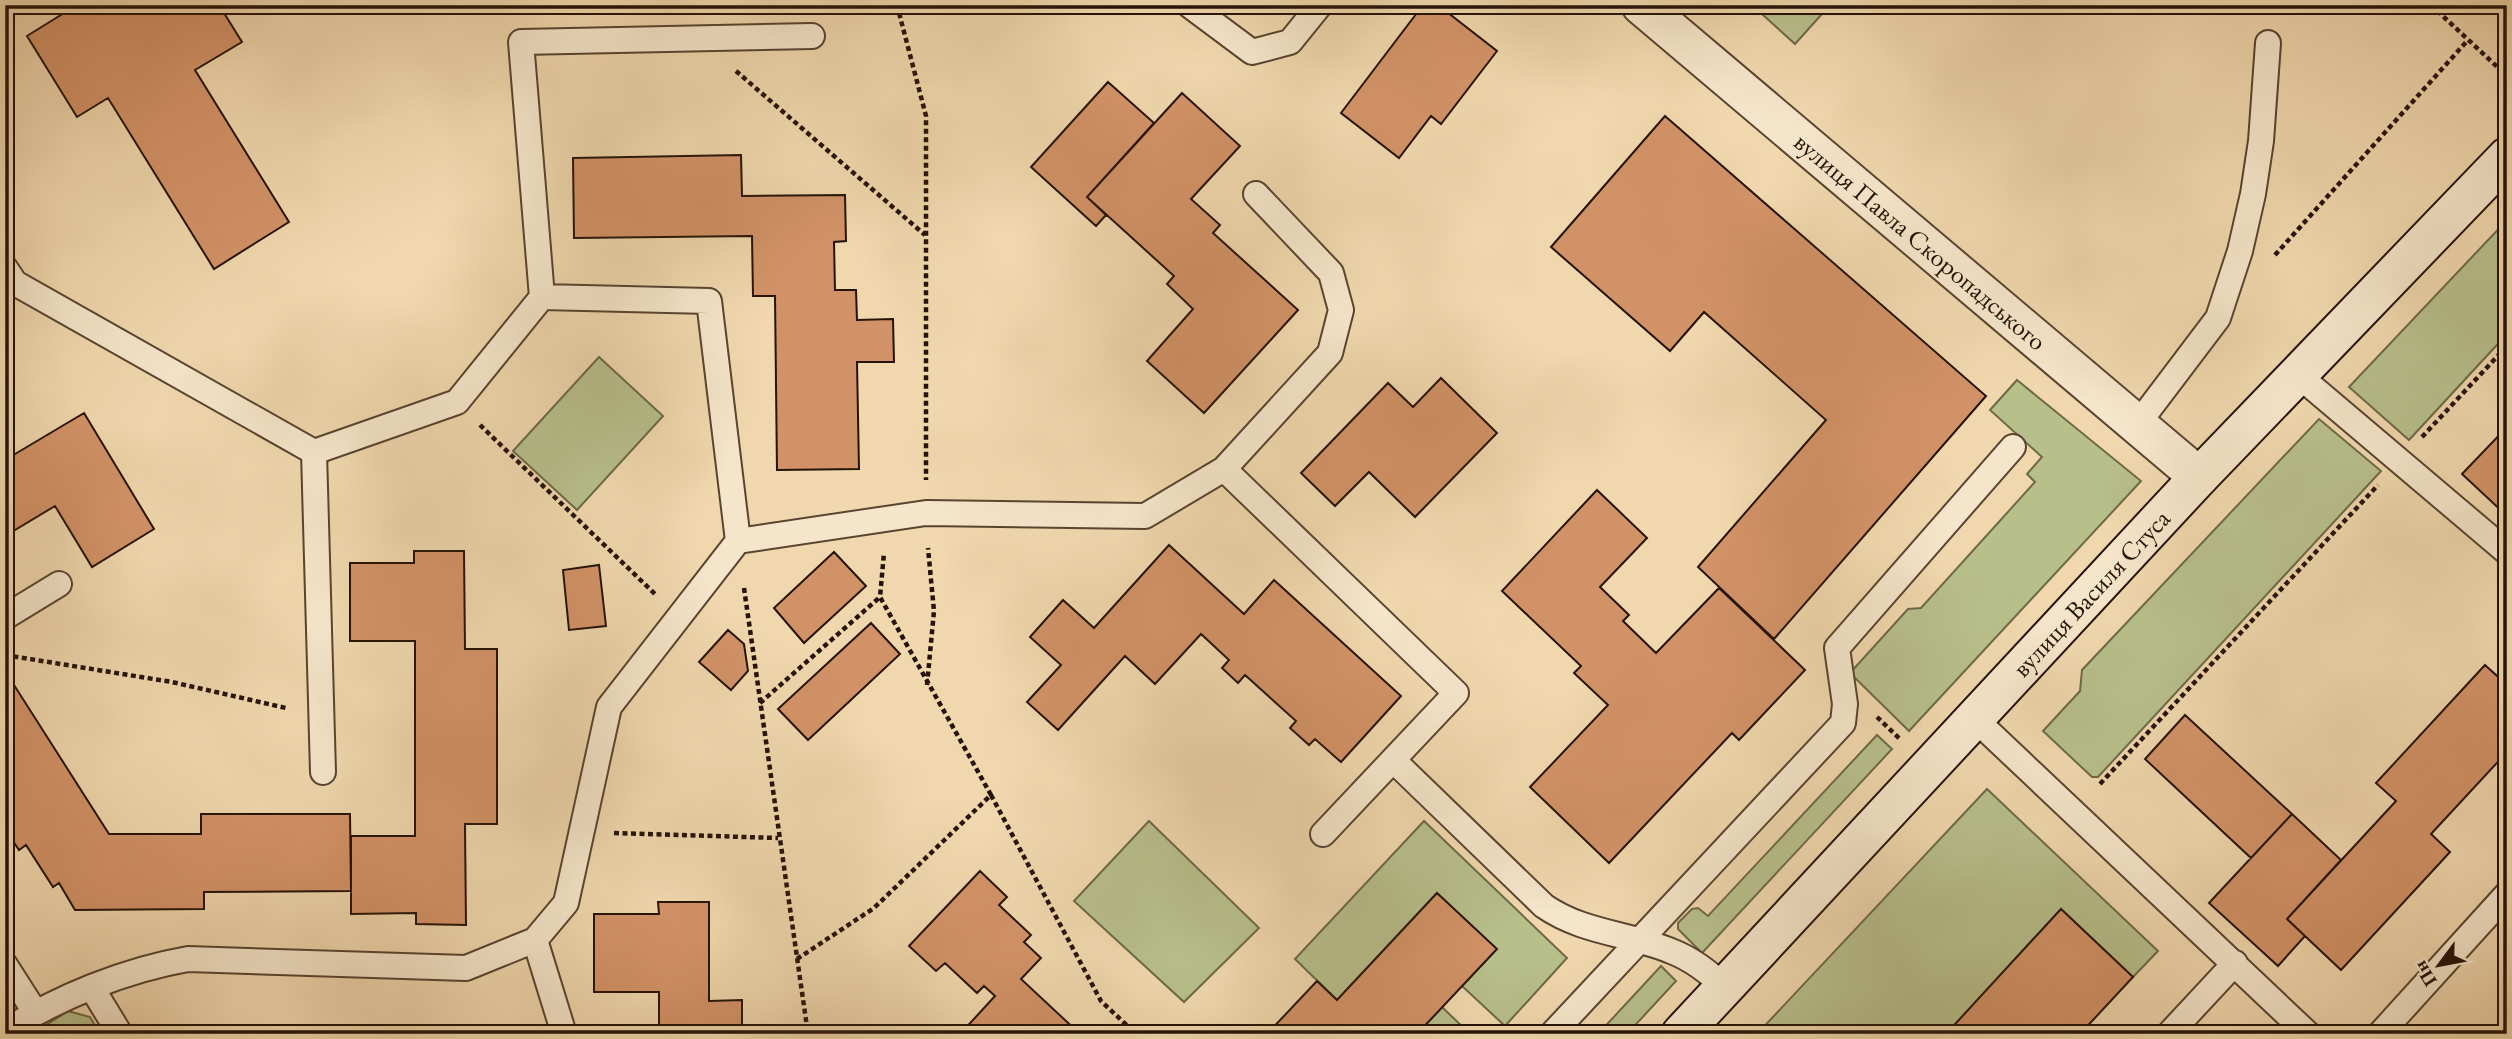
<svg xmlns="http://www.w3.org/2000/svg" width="2512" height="1039" font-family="'EB Garamond',serif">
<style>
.green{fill:#b7bf8b;stroke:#6e6949;stroke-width:2}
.building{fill:#d29267;stroke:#251307;stroke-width:2}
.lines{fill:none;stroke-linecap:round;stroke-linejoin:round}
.lane-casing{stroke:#584430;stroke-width:28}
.street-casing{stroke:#584430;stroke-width:42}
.secondary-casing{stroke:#251307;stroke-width:42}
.path{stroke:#251307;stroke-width:4.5;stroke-dasharray:5 3.5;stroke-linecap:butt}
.lane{stroke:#f5e5ca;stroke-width:24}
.street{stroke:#f5e5ca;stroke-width:38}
.secondary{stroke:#f5e5ca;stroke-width:38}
.labels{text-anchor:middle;stroke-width:7;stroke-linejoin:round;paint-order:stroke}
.street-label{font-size:26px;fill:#251307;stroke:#f5e5ca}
</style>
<rect width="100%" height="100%" fill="#f0d7ad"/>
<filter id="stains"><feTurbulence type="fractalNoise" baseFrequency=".00286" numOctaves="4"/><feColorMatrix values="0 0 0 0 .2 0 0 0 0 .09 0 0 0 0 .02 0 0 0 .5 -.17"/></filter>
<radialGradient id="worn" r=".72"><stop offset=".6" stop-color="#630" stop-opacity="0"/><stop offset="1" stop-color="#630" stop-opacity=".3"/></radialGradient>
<path class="green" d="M1752 5H1830L1795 44Z
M2507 220V334L2409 440 2349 387Z
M599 357 663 416 577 510 513 451Z
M2017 380 2141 481 1909 731 1850 673 1908 609 1921 608 2035 482 2027 474 2042 457 1990 410Z
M2319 419 2381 471 2098 777H2092L2043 731 2080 691 2082 670Z
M1877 735 1892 749 1702 953 1678 929V923L1692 909 1698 908 1708 916Z
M1987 789 2158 951 2133 977 2061 909 1946 1034H1757Z
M1149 821 1259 928 1184 1002 1074 901Z
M1424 821 1567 958 1505 1026 1462 986 1496 949 1437 893 1337 1000 1295 959Z
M1661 966 1676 981 1627 1034H1598Z
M1442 1007 1470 1034H1417Z
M68 1011 90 1017 100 1034H32Z"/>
<path class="building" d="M77 5H219L242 42 195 70 289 222 214 269 108 98 77 117 27 36Z
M1423 5H1438L1497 51 1441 124 1431 116 1399 158 1341 113Z
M1108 82 1154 123 1087 197 1106 215 1096 226 1031 167Z
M1182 93 1240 146 1191 199 1220 225 1213 233 1298 310 1204 413 1147 361 1193 309 1167 284 1174 276 1087 197Z
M1665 116 1986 396 1774 639 1698 567 1826 420 1704 312 1670 351 1551 247Z
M741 155 742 196 845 195 846 241 834 242 835 290H856L857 320 893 319 894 362H857L859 469 777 470 775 296H753L752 236 574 238 573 158Z
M1441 378 1497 433 1415 517 1369 472 1335 506 1301 473 1388 383 1413 407Z
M84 413 154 529 92 567 55 506 5 536V460Z
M2507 427V516L2462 474Z
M1597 490 1647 538 1600 587 1629 615 1623 621 1656 653 1719 588 1805 670 1739 740 1732 733 1609 863 1530 787 1608 705 1574 673 1581 666 1502 591Z
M1169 545 1244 614 1274 580 1401 696 1341 762 1315 739 1309 745 1290 728 1296 721 1245 675 1238 683 1222 668 1229 660 1201 634 1155 684 1125 656 1058 730 1027 702 1061 665 1030 637 1063 600 1094 628Z
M414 551H464L465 649H497V824H465L466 925 416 924V913L351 914V836H415V641H350V563H414Z
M834 552 866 586 804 643 774 608Z
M599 565 606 626 569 630 563 570Z
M871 623 900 654 808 740 778 709Z
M728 630 744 644 748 671 731 690 699 662Z
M2485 665 2507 685V752L2431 834 2450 852 2341 970 2287 919 2396 801 2376 783Z
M14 685 109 834H201V814H350L351 891 204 892V909L75 910 59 883 53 887 26 845 19 850 5 829V690Z
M2185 715 2292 814 2251 858 2145 759Z
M2292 814 2341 860 2287 919 2305 936 2278 966 2209 903Z
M980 871 1007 897 999 905 1031 935 1024 942 1041 958 1021 979 1080 1034H964L962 1032 995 996 984 986 977 993 945 963 936 971 909 946Z
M1437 893 1497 949 1417 1034H1267L1317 981 1337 1000Z
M658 902H709V1001L742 1000V1034H659V992H594V914H659Z
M2061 909 2133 977 2080 1034H1946Z"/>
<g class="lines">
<defs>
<path id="lane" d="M1189 5 1252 52 1290 42 1320 5
M5 268 15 283 314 452 457 402 542 297 521 42 812 36
M542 297 709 301 738 541
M2298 375 2507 552
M2137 425 2218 318 2240 251 2253 194 2261 141 2268 43
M314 452 323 772
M1224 469 1330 353 1341 310 1331 273 1256 194
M5 617 59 584
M1975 719 2308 1034
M1393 760 1544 906C1583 933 1628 933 1671 951 1692 959 1708 972 1725 987
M535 940 564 1034
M5 965 35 1012
M92 988 120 1034
M5 1031C59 997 125 970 188 959L466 968 535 940 566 903 609 707 738 541 926 513 1145 516 1224 469 1456 693 1323 834
M1552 1034 1843 723 1845 704 1837 648 2013 447
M2169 1034 2235 963
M2380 1034 2507 894"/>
<g id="street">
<path id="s1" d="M1641 5 2199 477"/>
</g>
<g id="secondary">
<path id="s2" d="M1681 1034 2199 477 2507 157"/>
</g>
</defs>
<use href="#lane" class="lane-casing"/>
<use href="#street" class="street-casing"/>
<use href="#secondary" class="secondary-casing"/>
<path class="path" d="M897 5 926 116V480
M2431 5 2507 76
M736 71 925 235
M2275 255 2468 40
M480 425 655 594
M2422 437 2507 346
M744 588 808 1034
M5 655 172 682 286 708
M927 685 934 611 928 548
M760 703 880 597
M1877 717 1901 740
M2100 784 2378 485
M991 795 1101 1001 1136 1034
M614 833 778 838
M797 959 874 908 991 795 880 597 884 553"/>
<use href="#lane" class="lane"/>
<use href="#street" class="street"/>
<use href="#secondary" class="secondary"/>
</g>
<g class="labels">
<g class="street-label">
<text dy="9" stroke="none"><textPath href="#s1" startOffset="366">вулиця Павла Скоропадського</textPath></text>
<text dy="9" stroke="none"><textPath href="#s2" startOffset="602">вулиця Василя Стуса</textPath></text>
</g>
</g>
<rect width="2512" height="1039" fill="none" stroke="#f0d7ad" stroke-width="28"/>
<rect x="7" y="7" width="2498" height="1025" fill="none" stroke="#251307" stroke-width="3.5"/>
<rect x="14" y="14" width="2484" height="1011" fill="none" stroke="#251307" stroke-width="2"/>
<g transform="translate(2439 965) rotate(238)" stroke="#f5e5ca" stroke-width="5" paint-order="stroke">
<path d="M0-5L12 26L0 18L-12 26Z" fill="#251307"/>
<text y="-10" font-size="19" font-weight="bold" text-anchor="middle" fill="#251307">Пн</text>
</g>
<rect width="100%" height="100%" filter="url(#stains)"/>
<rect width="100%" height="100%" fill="url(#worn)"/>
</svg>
